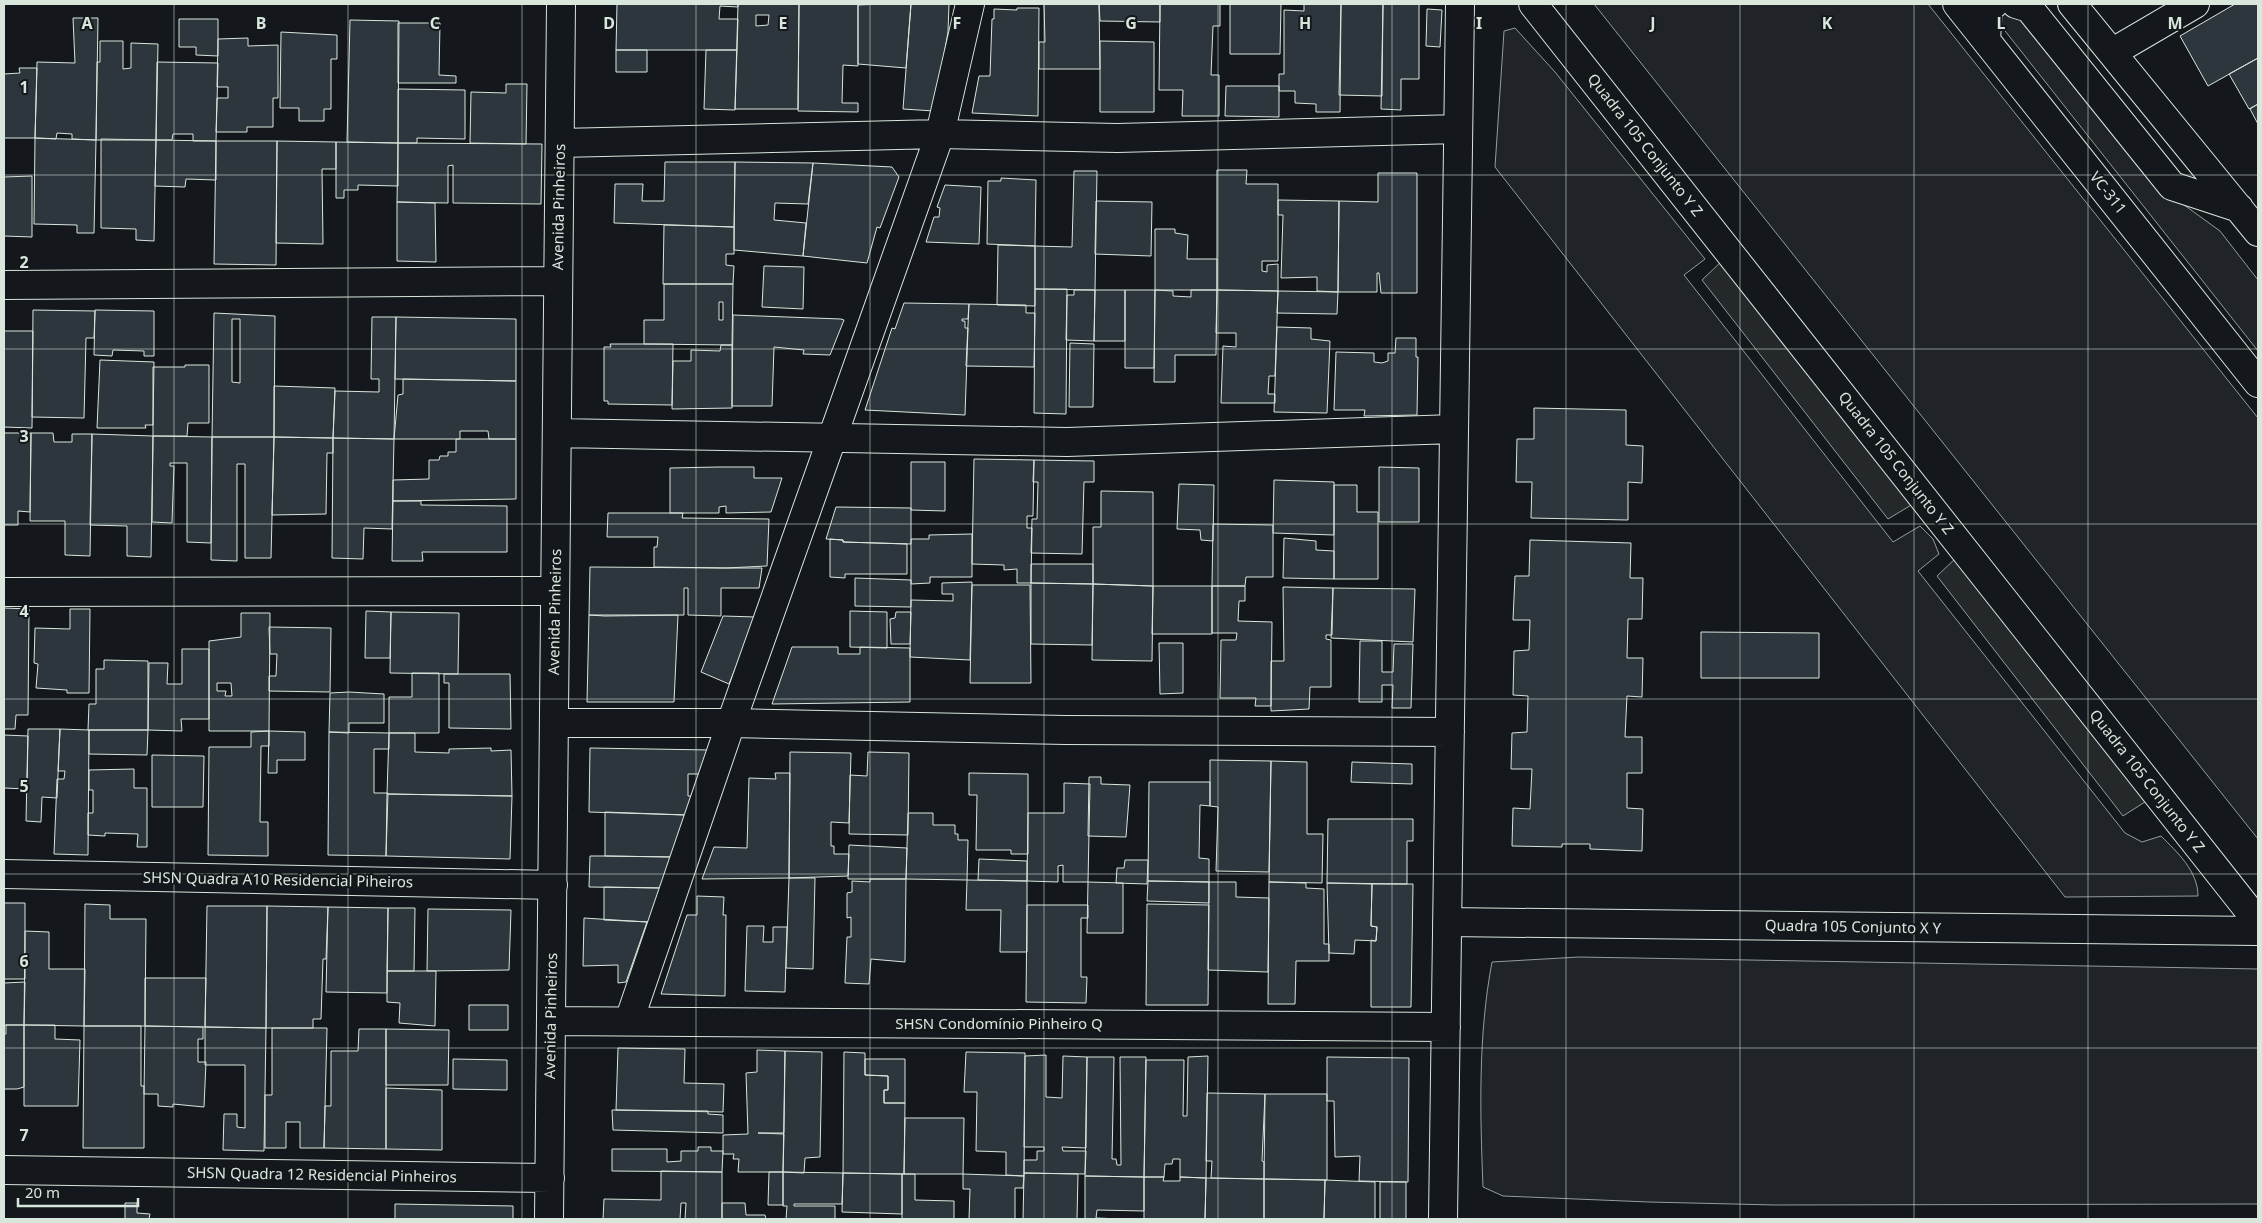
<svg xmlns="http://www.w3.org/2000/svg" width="2262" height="1223" font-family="'Noto Sans',sans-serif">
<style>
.green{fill:#202428;stroke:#939e99}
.parking{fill:#24282b;stroke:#939e99}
.building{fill:#2c363c;stroke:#d8e6dc;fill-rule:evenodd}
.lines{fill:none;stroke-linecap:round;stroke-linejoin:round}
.minor-casing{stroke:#d8e6dc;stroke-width:30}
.major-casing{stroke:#d8e6dc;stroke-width:30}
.minor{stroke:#14181c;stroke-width:28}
.major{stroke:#14181c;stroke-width:28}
.grid{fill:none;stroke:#d8e6dc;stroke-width:1;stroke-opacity:0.55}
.labels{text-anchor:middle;stroke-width:4;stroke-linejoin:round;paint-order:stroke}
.street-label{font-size:15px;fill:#d8e6dc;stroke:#14181c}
.grid-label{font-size:16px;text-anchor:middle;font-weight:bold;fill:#d8e6dc;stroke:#14181c;stroke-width:4;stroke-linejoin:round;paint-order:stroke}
</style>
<rect width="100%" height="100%" fill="#14181c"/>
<path class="green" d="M1594 4H1928L2258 418V839Z
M2002 9 2016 13 2147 178 2220 231 2258 280V351L1998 22Z
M1515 28 1555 72 1705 259 1684 275 1893 542 1920 526 1933 539 1939 554 1918 571 2125 833 2142 842 2161 836C2177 852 2198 871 2198 896L2065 897 1495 167 1504 31Z
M1579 957 2258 969V1204L1775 1205 1649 1202 1503 1196 1483 1187C1480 1112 1478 1036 1492 962Z"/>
<path class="parking" d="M1723 260 1913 504 1888 519 1702 280Z
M1957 557 2148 800 2123 816 1937 576Z"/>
<path class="building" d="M617 4H738V7L720 6 719 19H738L737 50H616Z
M738 4H799L798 109H735ZM756 15H769L768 25 756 26Z
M799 4H858V66L843 65 842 103H858V112L798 111Z
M884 4H911L906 68 858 64V5Z
M911 4H949L948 32 934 111 903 109Z
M1044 4H1099L1100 69H1039V42H1045Z
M1099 4H1160V22L1100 21Z
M1160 4H1220V26H1213L1211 75H1219V116H1182L1183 90H1159Z
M1230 4H1281L1280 54H1230Z
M1304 4H1341L1340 112H1316V104L1295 103V91H1279V74H1284V10L1304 11Z
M1341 4H1383L1382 96 1339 95Z
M1383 4H1419V79H1401V110L1381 109Z
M2235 4H2258V58L2208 86 2180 36Z
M1017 8H1039L1038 116 972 113 979 76H990L992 19H994V9L1017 10Z
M1427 9 1442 10 1440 47 1426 46Z
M73 18H98L96 140 72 139V134L57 133 56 139 35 138 37 62 75 63Z
M179 19H218V56L196 55V47H179Z
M350 20 399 21 398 143 347 142Z
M398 23H440L439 75 456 76V83H398Z
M281 32 337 35V59H331V109H324V121H299V108H280Z
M248 38V46L278 45V98H273V127H247V132H216L217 98H228V87H217L218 39Z
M100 41H123V69L131 68V43L158 44 156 140H96L97 62H100Z
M1100 41 1154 42V112H1100Z
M616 50H647V72H616Z
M706 50H737L735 110 704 109Z
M2258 58V104L2249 109 2229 74Z
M157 62 218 63 216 141H193V134H173L172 140H156Z
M19 68H37L35 138H4V74L20 73Z
M506 84H527L526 144 470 143 471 92 506 93Z
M1226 86H1279V117L1225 116Z
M398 89 465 90V139L417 138V143H398Z
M2258 104V124L2250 109Z
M35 138 96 140 94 233H77V225L34 224Z
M101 139 156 140 154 241 136 240V229L101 228Z
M156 140 216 141V180L186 179 185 187 155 186Z
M216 141H277L276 265 214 264Z
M277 141 336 142V169H322L323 244 276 243Z
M336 142 398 143V186L358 185V190H344V198H336Z
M398 143 542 144 541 204 453 203V165L448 166V203L397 202Z
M665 162H735L734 227 614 223 615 184H643L642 201H664Z
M735 162 813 163 808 204 775 203 774 220 806 223 803 256 734 250Z
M813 163 892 167 899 177 880 228 877 227 867 263 803 256Z
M1217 170H1247L1246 184H1278V261H1262V271L1267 272V265L1278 264V291L1217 290Z
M1074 171H1097L1095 290 1035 289V246L1072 247Z
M1378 173H1417V293H1381L1379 273H1377V292H1338L1339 201 1378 202Z
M32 176V237L4 236V177Z
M1001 178 1036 180 1035 246 987 244 988 181H1001Z
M945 185 981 187 979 244 926 242 934 217H939L940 208 937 207Z
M1278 200 1339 201 1338 292 1317 291V277L1281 278 1283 215H1278Z
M1096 201 1152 202 1151 256 1095 254Z
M397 202 435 203 436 262 397 261Z
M664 225 734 227V254H726V265L734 266 733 284H663Z
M1155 229H1175V233L1188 235 1187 259H1217V290H1155Z
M998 245 1035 246V306L997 305Z
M764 266 804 267 803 309 762 307Z
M664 284H733L732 345 644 344V320H664ZM719 302H723V320H719Z
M1035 289H1067L1066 414 1034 413Z
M1074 290H1095L1094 341 1066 340 1067 295H1074Z
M1095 290H1125V341H1094Z
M1125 290H1155L1154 368H1125Z
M1155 290 1173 291V296L1191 297V290H1217L1216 355H1175V382H1154Z
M1217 290 1278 291 1275 376H1269L1268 394H1275V403H1221L1223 346 1236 347V333H1216Z
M1278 291 1338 292 1337 314 1277 313Z
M904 303 969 304 968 319H962V321H965V328H968L965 415 865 410 892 328 895 329Z
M969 304 1026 305V313H1035L1034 367 966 366Z
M33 310 95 311 94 338H86L84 418 32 417Z
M95 310 154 311V356H144V351L113 350 112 356 94 355Z
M214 313 275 316 274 437H212ZM232 319H240V383L232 382Z
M733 315 841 319 844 320 830 355 803 354 804 350 774 347 772 406H732Z
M372 317H396L394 439 333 438 335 391 379 392V379H371Z
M396 317 516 319V381L395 379Z
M1277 327 1311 328V339L1330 341 1327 413 1274 412Z
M4 331H33L32 428 4 427Z
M1396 338H1416V357H1418L1417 415 1364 416 1365 410H1334L1336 352 1374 353V362L1382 363 1388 361V353H1395Z
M1070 343 1094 344 1093 407H1069Z
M610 344H673L672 405 608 404V401H604V347H611Z
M721 345H732V408L672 409 673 361H691V350L720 351Z
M100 360 154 362 153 425H145L146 428H97Z
M185 365H209V423H188L187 436H153V367H185Z
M403 379 516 381V439H489L488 431H460V439H394L398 395 403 394Z
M274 386 335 388 333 438 274 437Z
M1534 408 1626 410V445L1643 446 1642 483 1628 482V520L1531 518 1532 482H1516L1517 439H1534Z
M4 433H31L30 512 18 511V525H4Z
M31 433H53L54 442H72V434H92L90 556 65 555V521H30Z
M92 434 153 436 151 557 127 556V526L90 525Z
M153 436 212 437 211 543 187 542V463H170V466H174L172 523 152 522Z
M212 437H274L271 558H245V464H237V561L211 560Z
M274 437 333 438V453H327L326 514 272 515Z
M333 438 394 439 392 529 364 528 363 559 332 558Z
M456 439H516V499L393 501V480L429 479V460H439L440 456H448V452H456Z
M974 459 1034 460 1033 516H1027V528H1032L1031 583H1017V569L1004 570V565L972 564Z
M1034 460 1094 461V482H1084L1082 554 1031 553 1032 519H1037L1038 482H1033Z
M911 462H945V511L911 510Z
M718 467H754V478H782L771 512 726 513V506L719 507V513H670V468Z
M1379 467 1419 468V522H1379Z
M1274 480 1334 482V535L1273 533Z
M1179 484 1214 485 1213 541 1201 540 1200 530 1177 529Z
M1334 485H1357V512H1378V579H1334Z
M1101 491 1153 492V586L1093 584V527H1101Z
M393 501H421V505L507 506V552H422L423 561H392Z
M836 507 911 508V544L843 542V540L826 539Z
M608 513H683L682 518 769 519 767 566 726 568 654 567V547H657L658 537H607Z
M1213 524 1273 525V577H1246L1245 586H1212Z
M972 534V577H930V583L911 584V539H929V535Z
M1284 538 1316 541V550L1334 551V579L1283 578Z
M830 539 843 540V542L907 544V574H845V578L830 577Z
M1530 540 1631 543 1630 578H1643L1642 619H1628L1627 658H1643L1642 697 1627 696 1625 737H1642V773H1627V808L1643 809 1642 851 1590 849V844H1562V847L1512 846 1513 808 1530 809 1532 769H1511L1512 733 1527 732 1528 696 1513 695 1514 651 1529 650 1530 620H1513L1515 576H1529Z
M1031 564H1093V584L1031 583Z
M590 567 726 568H762L759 588H721V616L688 615V588H684V615L605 616 589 615Z
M855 578 911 580V607L855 606Z
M972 582 970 660 910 657 911 600 953 601V594H942V583Z
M1031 583 1093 584 1092 645 1031 644Z
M1093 584 1153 586 1152 661 1092 660Z
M972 585H1030L1031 683H970Z
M1153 586H1212V634H1152Z
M1212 586H1245V601H1239L1238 621 1272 622 1271 706H1255L1256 698H1220L1221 640H1236L1237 633H1212Z
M1283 587 1333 588 1332 635H1326V639L1331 640V687H1310L1309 709 1271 711V661H1284Z
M1333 588 1415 589 1413 642 1331 638Z
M4 608 29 609 28 715H16L15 729H4Z
M70 609H90L89 693H67V690L36 688 38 664 34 663 35 628 70 629Z
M366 611 391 612 390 658H365Z
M850 611 887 612V648L850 647Z
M391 612 459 613 458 674 390 673Z
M896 612H911L910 644H891L890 619 895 618Z
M241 613H270L269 731H209V641L241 637ZM217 683H231L232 696H225L226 691H217Z
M589 615H678L674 702H587Z
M723 616 756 617 729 684 701 672Z
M269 627 331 628 330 692 269 691V676H276L277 654H270Z
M1701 632 1819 633V678H1701Z
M1360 641H1382V672H1393L1394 644H1413L1411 708H1392L1393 685H1382V702H1359Z
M1159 643H1183V693L1160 694Z
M792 647H838V654H860V647L910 648V702L772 704Z
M182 649H209V719H181L182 731 148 730 149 663H168L167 684H182Z
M104 660 148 661V730H88L89 704H96V669H104Z
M412 673H439V733H389V697H412Z
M444 674H510L511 729 449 728V683H444Z
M349 692 384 694V723H349V733L329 732 330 693Z
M28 729H60L57 798 42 797 41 822 26 821Z
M60 729 89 730 88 855 54 854 57 779H64L65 771H58Z
M89 730H148L147 755 89 754Z
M269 731V746H261L260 822H268V856L208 855 209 747H251V732Z
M269 731 305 732V760H277V773H268Z
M329 732 389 733V749H374V793H388L386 856 328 855Z
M389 733H415V752L449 753V749L491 748V751L511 750 512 796 387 794Z
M4 735 28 736 27 789 4 788Z
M590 748 710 750 702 774H688V796H693L686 815 589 812Z
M790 752 851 753 849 823 831 822V846H834V854H849L848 876 789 878Z
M868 752 909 753 908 835 849 834 850 775 867 776Z
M152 755 204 756 203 807H152Z
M1210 760 1271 761 1269 872 1216 871 1218 807 1210 806Z
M1271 761 1307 762V834H1323L1322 883 1269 882Z
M1352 762 1412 764V784L1351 782Z
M134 769V788H147V847H137L138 834 105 833V836L88 835V813H93V790H89V770Z
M775 773H790L789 878 702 879 714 847 747 848 749 778 776 779Z
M969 773 1028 774V854H1011V850H976L977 795H969Z
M1089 777H1101V784L1130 785 1126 837 1088 836Z
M1149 782H1210V806L1200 805 1199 858 1209 859V882L1148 881Z
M1064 783 1090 784 1088 882H1063V865L1058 866V882L1027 881 1028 813H1064Z
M387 794 512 796 510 859 386 856Z
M605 812 686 815 673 857 605 856Z
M908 813H933V825H955V834H958V840H968L967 880 906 879Z
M1328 819H1413V841H1407V884L1327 883Z
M849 845 907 848 906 879H848Z
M590 856H605L673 857 662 888 589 887Z
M979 859 1027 861V881L978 880Z
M1125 860H1148L1147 884 1116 883 1117 868H1124Z
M789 878H815L813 969 786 968Z
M870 879H906L905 962 871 959 869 984 845 983 847 937H851V917L847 918V893L852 892V881L870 882Z
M967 880 1027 881V952H1000L1001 910H966Z
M1148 881 1209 882V903L1147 901Z
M1088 882 1123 883V933H1087Z
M1209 882H1236V897L1269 898 1268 972 1208 970Z
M1269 882 1306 883V888L1324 889V944H1329V961H1296L1295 1004H1268Z
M1327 883 1372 884 1371 926 1377 927 1376 941 1355 940 1354 954 1329 953Z
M1372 884H1413L1411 1007H1371V940L1376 941 1377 927 1371 926Z
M604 887 662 888 650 922 604 920Z
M697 896 724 897 723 915H726L725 996 661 994 687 915H697Z
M4 903H25V979H4Z
M85 904 110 905V919H146L145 1026H84Z
M1147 904 1209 905 1208 1005H1146Z
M1027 905H1088V918H1081V977H1087L1086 1003 1026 1002Z
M207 906H267L266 1028 205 1027Z
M267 906 328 907 326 959H323L321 1019H313V1028H266Z
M328 907 388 908 387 993 326 992Z
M388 908H415L414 971H387Z
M428 909 511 910 509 970 427 971Z
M584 918 647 922 626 982 618 983V965L583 966Z
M747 926H764L763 942H773V927H787L785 992 745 991Z
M25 931 49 932V969H85L84 1026 24 1025Z
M387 971H436L435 1026 399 1023 400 1003 387 1002Z
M145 978H206L205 1027 145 1026Z
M25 982 24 1025H4V983Z
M469 1005H508V1030H469Z
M6 1025H24V1087L17 1089H4V1034H6Z
M24 1025H55V1039L80 1040 78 1106H24Z
M84 1026H141V1086H144V1148H83Z
M145 1026 203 1027V1039H198V1062H206L204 1107 173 1104V1107L158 1106V1094H144Z
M205 1027 266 1028 264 1151 223 1150 224 1114H237V1127L245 1128V1065H205Z
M272 1028H327L324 1148H300V1122H286V1148H265V1095H272Z
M359 1029H386V1149L324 1148 325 1106H331V1051H358Z
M386 1029 449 1030 448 1085H386Z
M618 1048 685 1049 684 1083 724 1084 723 1112 616 1110Z
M757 1050 785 1051 784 1133H758L784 1134 783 1172H738L739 1159H733L734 1154H723V1135L748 1134 746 1073 757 1072Z
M785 1051 822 1052 820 1157 805 1158 804 1173 783 1172Z
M844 1052 865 1053V1075L888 1076V1090H884V1103H905L904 1174 843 1173Z
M966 1052 1025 1053 1024 1176 1006 1175V1152L976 1151 977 1092H964Z
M1046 1055V1097L1062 1098 1063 1056 1087 1057 1086 1148 1062 1147 1063 1151H1086L1085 1174 1024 1173V1160H1037V1151H1044V1147H1024L1025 1056Z
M1208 1056 1206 1178 1180 1177V1159H1173L1172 1164H1165L1164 1177H1144L1146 1060H1184L1183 1116H1187L1188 1057Z
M1087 1057H1114L1112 1159H1116L1117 1165H1121L1120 1057H1146L1144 1177 1085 1176Z
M1327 1057 1409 1058 1408 1182 1359 1181 1360 1156 1335 1157 1334 1101H1327Z
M453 1059 507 1060V1090L453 1089Z
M865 1059H905V1103H884V1090H888V1076L865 1075Z
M386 1088 442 1090V1150L386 1149Z
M1207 1093 1265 1094 1262 1161 1264 1162V1179L1211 1178 1212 1161H1206Z
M1265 1094H1327V1180L1264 1179Z
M612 1110 708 1111V1114L723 1115V1133L613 1130Z
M905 1118H964L963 1174H904Z
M698 1147H711V1151H723L722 1172 612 1171V1149H667V1162L681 1161V1151H698Z
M661 1171 722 1172V1219H685L686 1203H681L680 1219H603L604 1199 661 1200Z
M769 1172H783V1205H768Z
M783 1172 843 1173 842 1204H794V1206H835V1219H786L787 1206H783Z
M843 1173 902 1174V1214L842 1212Z
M1024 1173 1078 1174 1077 1219H1023Z
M902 1174H915V1200L954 1201V1219H902Z
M963 1174 1024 1176 1023 1188H1015V1219H969L970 1189H963Z
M1085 1176 1144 1177V1211L1097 1210 1096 1218 1121 1219H1085Z
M1144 1177H1164L1163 1181H1180V1177L1206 1178 1205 1219H1144Z
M1206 1178 1264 1179V1219H1205Z
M1264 1179 1325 1180 1324 1219H1264Z
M1325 1180 1375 1182V1219H1324Z
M1380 1182H1406V1219H1380Z
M125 1203H137V1213L150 1214 149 1219H125Z
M722 1203H745L746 1215H765L766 1219H722Z
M395 1204 513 1206V1219H395Z"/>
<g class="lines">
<defs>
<path id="minor" d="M1533 4 2258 922
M2113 52 2195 4
M560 143 940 134 1117 138 1458 129
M4 285 558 281
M557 433 1067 442 1454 429
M4 592 555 591
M554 723H731L1066 730 1450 732
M4 874 553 885
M1447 922 2258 931
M551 1021 1446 1027
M629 1021 731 723 940 134 970 4
M4 1170 550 1178
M549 1219 561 4
M1443 1219 1460 4"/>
<path id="major" d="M1957 4 2258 383
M2016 4 2029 8 2172 186 2239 208
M2072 4 2258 232
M1986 40 1988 8 1994 4"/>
</defs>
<use href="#minor" class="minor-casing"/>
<use href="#major" class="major-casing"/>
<use href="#minor" class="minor"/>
<use href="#major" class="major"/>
</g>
<path class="grid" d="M174 4V1219M348 4V1219M522 4V1219M696 4V1219M870 4V1219M1044 4V1219M1218 4V1219M1392 4V1219M1566 4V1219M1740 4V1219M1914 4V1219M2088 4V1219M4 175H2258M4 349H2258M4 524H2258M4 699H2258M4 874H2258M4 1048H2258"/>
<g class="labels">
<g class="street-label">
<text transform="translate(1645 145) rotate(52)" y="5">Quadra 105 Conjunto Y Z</text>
<text transform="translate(2108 193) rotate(52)" y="5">VC-311</text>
<text transform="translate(559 207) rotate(-89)" y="5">Avenida Pinheiros</text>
<text transform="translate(1896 463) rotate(52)" y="5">Quadra 105 Conjunto Y Z</text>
<text transform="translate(555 612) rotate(-89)" y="5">Avenida Pinheiros</text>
<text transform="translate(2147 781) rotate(52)" y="5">Quadra 105 Conjunto Y Z</text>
<text transform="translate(278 880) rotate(1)" y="5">SHSN Quadra A10 Residencial Piheiros</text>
<text transform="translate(1853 927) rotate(1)" y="5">Quadra 105 Conjunto X Y</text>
<text transform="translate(551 1016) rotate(-89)" y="5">Avenida Pinheiros</text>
<text x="999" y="1029">SHSN Condomínio Pinheiro Q</text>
<text transform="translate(322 1175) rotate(1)" y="5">SHSN Quadra 12 Residencial Pinheiros</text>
</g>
</g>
<g class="grid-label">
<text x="87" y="29">A</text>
<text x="261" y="29">B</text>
<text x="435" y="29">C</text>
<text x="609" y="29">D</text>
<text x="783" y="29">E</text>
<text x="957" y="29">F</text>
<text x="1131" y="29">G</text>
<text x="1305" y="29">H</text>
<text x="1479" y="29">I</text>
<text x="1653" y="29">J</text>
<text x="1827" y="29">K</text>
<text x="2001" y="29">L</text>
<text x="2175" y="29">M</text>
<text x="24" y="93">1</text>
<text x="24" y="268">2</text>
<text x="24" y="442">3</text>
<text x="24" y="617">4</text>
<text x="24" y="792">5</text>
<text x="24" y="967">6</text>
<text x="24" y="1141">7</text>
</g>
<rect width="2262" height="1223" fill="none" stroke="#d8e6dc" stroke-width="10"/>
<path d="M18 1198v8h120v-8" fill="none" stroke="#d8e6dc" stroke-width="2.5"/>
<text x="25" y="1198" font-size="15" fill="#d8e6dc" stroke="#14181c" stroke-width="4" paint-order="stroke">20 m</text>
</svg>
